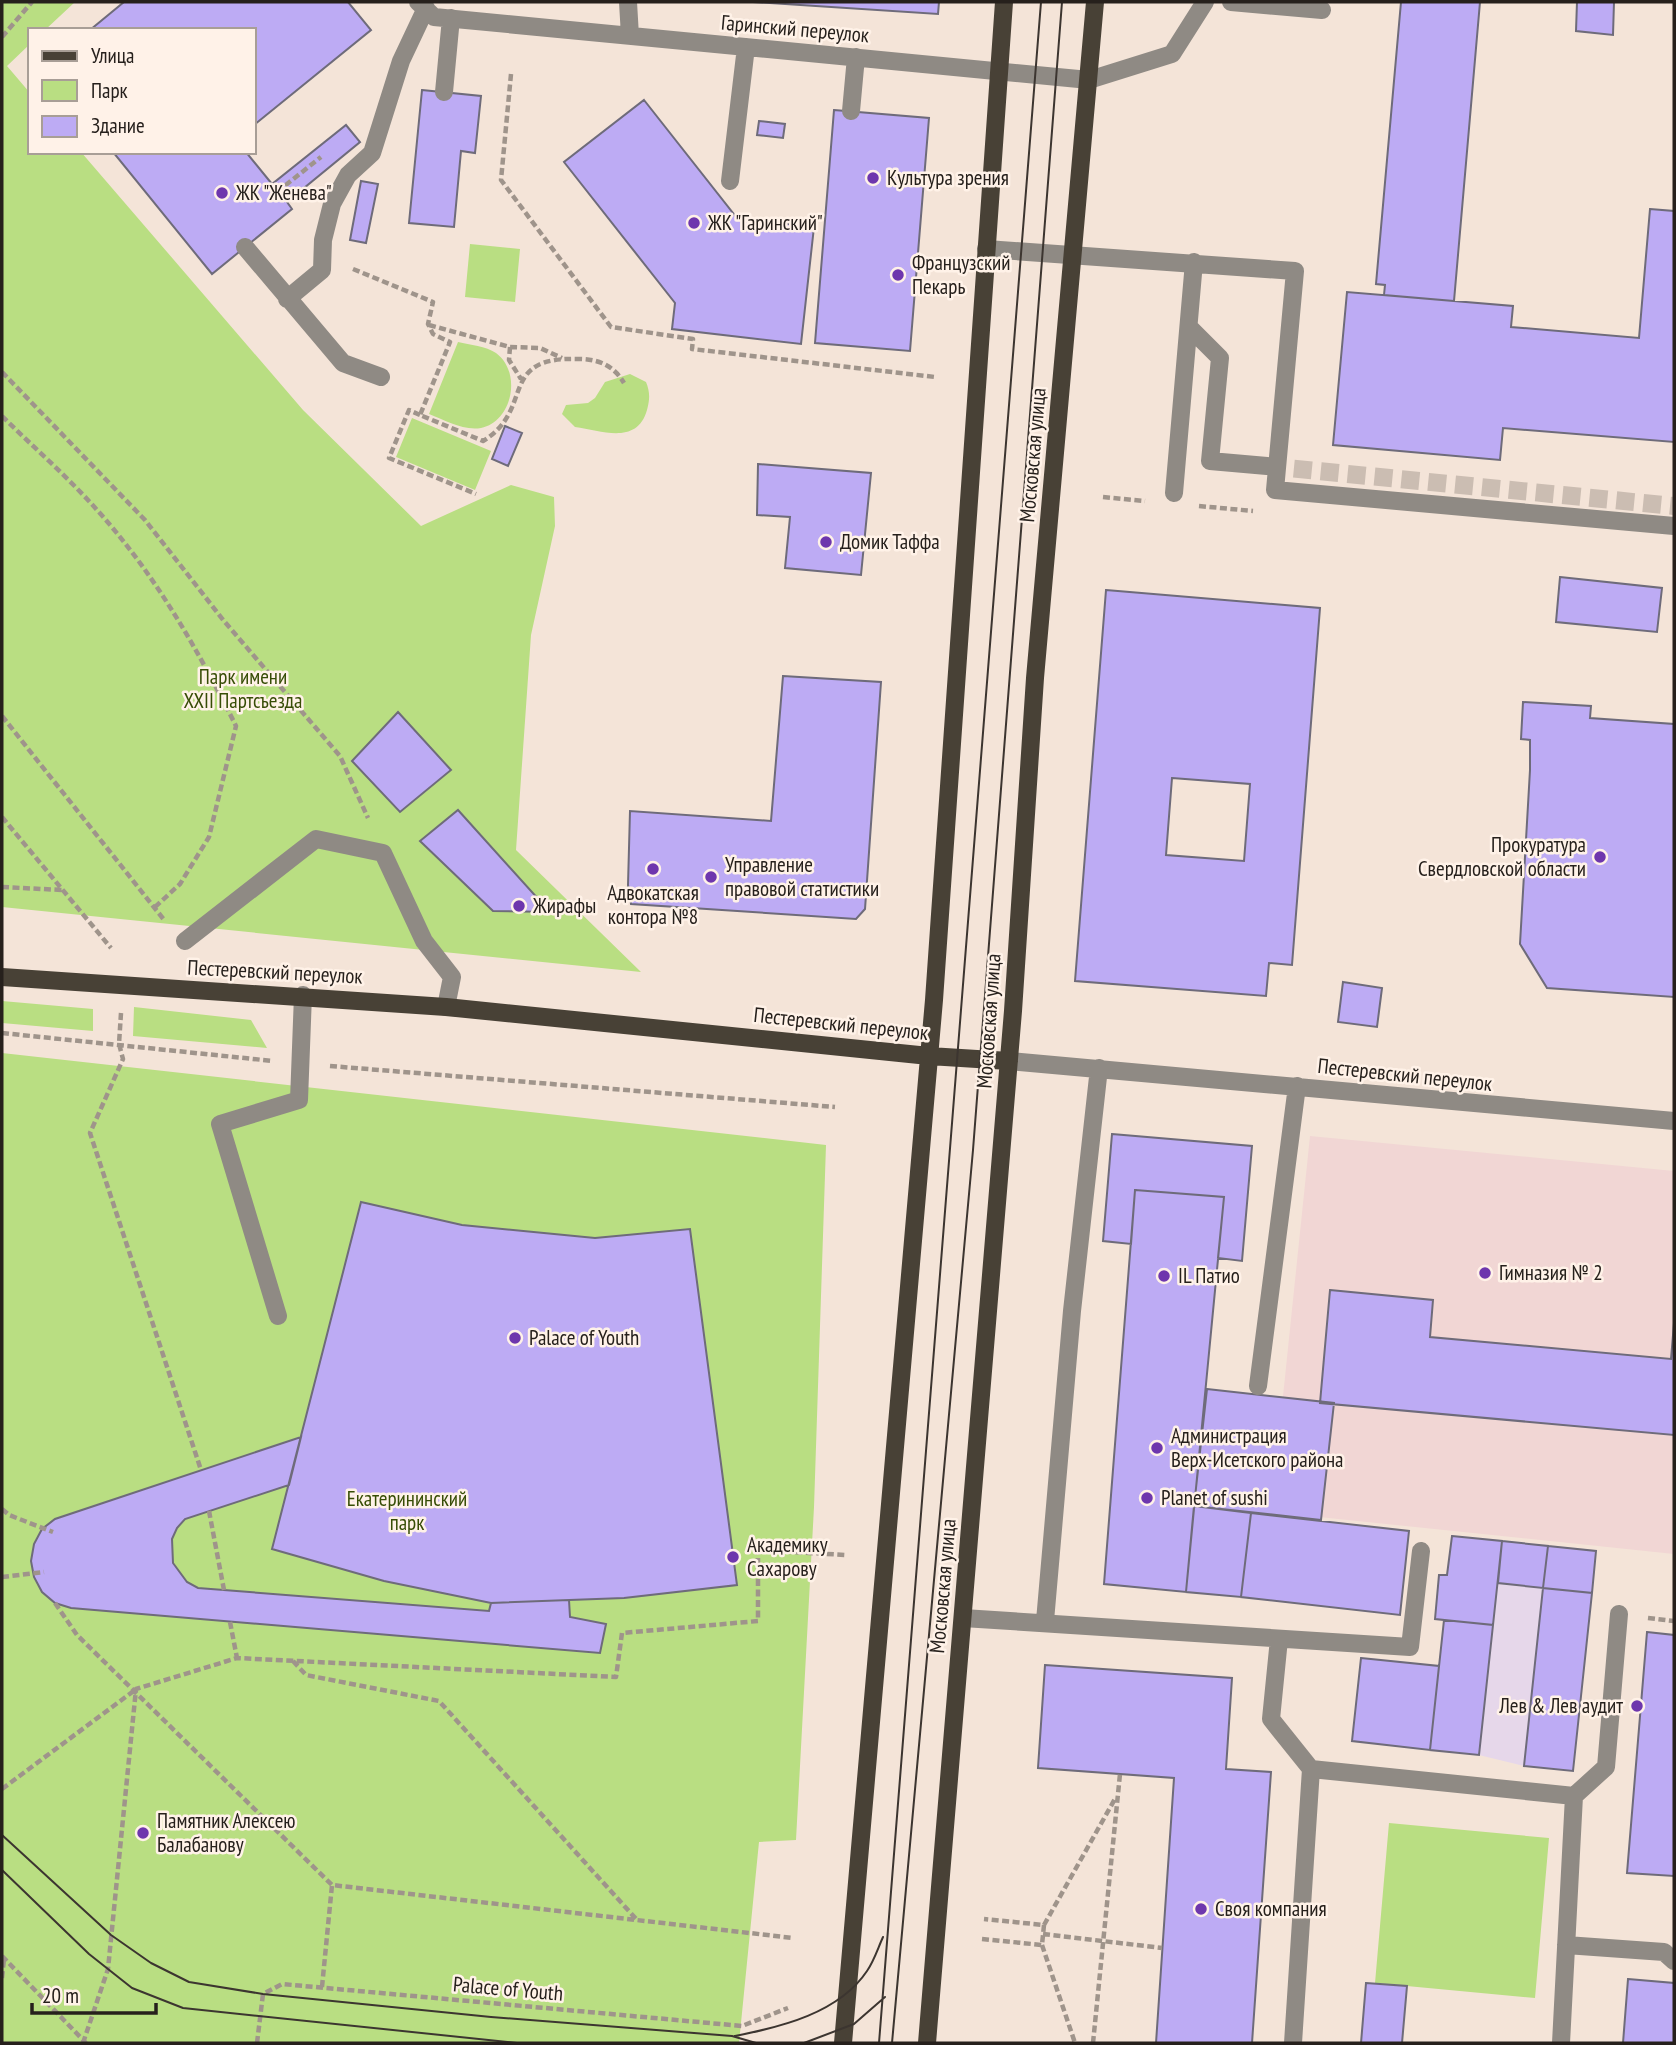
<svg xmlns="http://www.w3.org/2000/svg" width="1676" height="2045" font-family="'PT Sans Narrow',sans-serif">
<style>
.industrial{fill:#e6d7ea}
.education{fill:#f1d6d4}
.green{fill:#b9de82}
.building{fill:#bdabf4;stroke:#6e6b7a;stroke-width:2;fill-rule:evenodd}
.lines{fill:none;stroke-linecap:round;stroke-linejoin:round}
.minor-tunnel{stroke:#cbbdb2;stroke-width:18;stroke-dasharray:18 9;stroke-linecap:butt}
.path{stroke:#9f948b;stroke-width:4.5;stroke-dasharray:7 3.5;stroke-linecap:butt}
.minor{stroke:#8f8a84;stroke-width:18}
.major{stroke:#484136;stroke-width:18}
.tram{stroke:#3c3530;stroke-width:2}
.poi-dot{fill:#6e36ad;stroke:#fff2e8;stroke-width:2.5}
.labels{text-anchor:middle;stroke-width:5;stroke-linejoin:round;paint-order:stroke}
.street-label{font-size:21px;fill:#26201c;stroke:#fff2e8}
.poi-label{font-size:21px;fill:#26201c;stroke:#fff2e8;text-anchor:start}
.park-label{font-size:21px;fill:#374d06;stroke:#fff2e8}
</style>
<rect width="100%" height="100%" fill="#f4e4d8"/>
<path class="industrial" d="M1498 1583 1592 1593 1573 1771 1524 1766 1479 1755 1352 1741 1361 1658 1439 1666 1444 1620 1493 1625Z"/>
<path class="education" d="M1310 1136 1674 1171V1554L1271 1512Z"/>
<path class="green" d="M2 2H75L45 30H30V44L7 66 30 93V152H81L303 410 421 526 511 485 554 497 555 526 531 635 516 850 641 972 2 907Z
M470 244 520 249 515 302 465 297Z
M458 342C470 345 486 346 496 353 522 372 513 421 481 428 463 431 445 420 429 414Z
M630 374 646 382C650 392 650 399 647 410 637 445 603 431 575 427L562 414 566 405 588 403 595 398 605 382Z
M412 418 491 451 475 490 396 457Z
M2 1001 93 1009V1031L2 1023Z
M134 1007 251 1020 267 1048 133 1036Z
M2 1053 826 1145 814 1507 796 1840 759 1842 739 2043H2Z
M1389 1823 1549 1838 1535 1998 1375 1983Z"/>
<path class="building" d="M124 2H348L371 30 254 125V30H90Z
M753 2H939L938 14Z
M1401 2H1480L1454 301 1384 295 1385 285 1376 284Z
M1577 2H1614L1613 35 1576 31Z
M422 90 481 96 475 153 461 151 454 227 409 223Z
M644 100 737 218 814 227 801 344 672 329 675 303 564 162Z
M834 110 929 118 910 351 815 343Z
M759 121 785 124 783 138 757 135Z
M346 125 360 142 287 202 292 209 212 274 113 152H246L272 184Z
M361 181 378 184 366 243 350 240Z
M1650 209 1674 211V442L1503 428 1500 460 1333 445 1347 292 1513 306 1511 327 1639 338Z
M505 426 522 433 508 466 492 459Z
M758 464 871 473 861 575 785 568 790 517 757 515Z
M1560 577 1662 588 1657 632 1556 622Z
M1106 590 1320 608 1292 965 1269 963 1266 996 1075 981ZM1172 778 1250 784 1244 861 1166 855Z
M783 676 881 682 865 909 856 919 631 904 628 885 630 811 771 821Z
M1523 702 1591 706 1590 718 1674 724V997L1547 988 1520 944 1530 770V740L1521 739Z
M398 712 451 770 400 812 352 761Z
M458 810 550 912 493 911 420 841Z
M1343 982 1382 988 1377 1027 1338 1022Z
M1112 1134 1252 1146 1242 1261 1218 1258 1224 1197 1135 1190 1131 1244 1103 1241Z
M1135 1190 1224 1197 1186 1592 1104 1584Z
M361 1202 462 1225 595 1238 690 1229 737 1585 624 1598 491 1603 384 1581 272 1549Z
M1330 1290 1433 1300 1430 1337 1671 1359 1674 1323V1435L1320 1403Z
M1207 1389 1334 1403 1321 1520 1194 1506Z
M301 1437 289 1485 185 1519 177 1528 172 1539 173 1563 187 1582 198 1588 489 1611 491 1603 569 1600 570 1617 606 1624 600 1653 71 1608 55 1603 42 1592 34 1577 31 1561 34 1544 42 1529 55 1519Z
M1194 1506 1251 1513 1241 1597 1186 1592Z
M1251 1513 1409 1531 1400 1615 1241 1597Z
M1452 1536 1502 1541 1493 1625 1435 1619 1439 1575H1447Z
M1502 1541 1548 1546 1543 1588 1498 1583Z
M1548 1546 1596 1551 1592 1593 1543 1588Z
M1543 1588 1592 1593 1573 1771 1524 1766Z
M1444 1620 1493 1625 1479 1755 1430 1750Z
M1647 1632 1674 1635V1876L1627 1873Z
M1361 1658 1439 1666 1430 1750 1352 1741Z
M1045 1665 1232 1678 1226 1769 1271 1772 1252 2043H1156L1174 1778 1038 1768Z
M1628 1979 1674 1983V2043H1623Z
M1366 1983 1407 1986 1402 2043H1361Z"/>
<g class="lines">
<path class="minor-tunnel" d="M1267 466 1674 506"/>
<path class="path" d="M2 37 32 2
M511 74 501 180 611 327 693 339 692 349 935 377
M277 192 321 157
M353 269 433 302 428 324 433 334 450 342 420 415 483 441C536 409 496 356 579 359 599 359 614 366 624 383
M429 325 510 347 540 348 562 358
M510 347 509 360 521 379
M2 372 145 520 224 621 340 756 368 818
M420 415 409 410 389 458 476 494
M2 416C33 447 68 477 97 510 155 574 198 650 236 726L209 837 180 884 154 908
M1103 497 1145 501
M1199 506 1253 511
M2 716 165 921
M2 817 111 948
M2 887 62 890
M121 1013 119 1044 123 1059 90 1133 201 1470
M2 1033 273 1061
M330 1066 835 1107
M2 1509 9 1515 53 1532
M209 1511 224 1590
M2 1577 44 1572
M55 1603 77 1635 332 1885 793 1938
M1648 1618 1674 1621
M230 1622 237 1658
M293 1661 306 1675 439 1701 637 1920
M2 1789 135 1690
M1044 1925 1116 1797
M1043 1934 1162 1948
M982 1939 1042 1945 1044 1925 984 1919
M1042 1945 1075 2043
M2 1956 86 2043
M2 1978 4 1959
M322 1987 332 1885
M83 2043 108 1969 136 1689 237 1658 616 1677 622 1633 758 1621V1550L845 1555
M257 2043 263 1994 282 1984 742 2026 788 2008
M1093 2043 1120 1774"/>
<path class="minor" d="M418 2 434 17 1089 80 1172 54 1205 2
M628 2 630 36
M1231 2 1322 10
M444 92 451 18
M851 111 856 57
M730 181 746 47
M245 247 343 363 381 377
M986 249 1295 271 1275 490 1674 526
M287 299 322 270 323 240 332 204 348 175 372 153 401 61 426 8
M1189 327 1220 358 1210 461 1267 466
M1174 493 1194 262
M185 941 316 839 383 853 424 941 452 977 446 1007
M1009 1061 1674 1121
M278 1316 220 1124 299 1100 303 995
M1258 1386 1297 1086
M963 1618 1410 1647 1421 1551
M1045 1621 1072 1311 1099 1068
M1279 1639 1271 1719 1311 1769 1293 2043
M1311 1769 1574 1796 1606 1767 1619 1614
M1566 1945 1664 1952 1674 1961
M1561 2043 1574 1796"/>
<path class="major" d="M2 977 446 1007 929 1056 1009 1061
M843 2043 934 1000 1004 2
M927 2043 1013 1011 1035 678 1095 2"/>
<path class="tram" d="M2 1835 111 1935 151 1963 189 1982 263 1994 491 2017 732 2036 756 2043
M2 1870 89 1954 132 1988 183 2008 517 2043
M735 2036C781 2027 839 2013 867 1971 874 1961 878 1948 883 1937
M804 2043 854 2024 885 1997
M879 2043 1041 2
M892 2043 973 1150 1062 2"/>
</g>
<g class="poi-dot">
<circle cx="873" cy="178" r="7"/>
<circle cx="222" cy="193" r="7"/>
<circle cx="694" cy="223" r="7"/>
<circle cx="898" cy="275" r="7"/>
<circle cx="826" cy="542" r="7"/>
<circle cx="1600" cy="857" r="7"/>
<circle cx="653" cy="869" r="7"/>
<circle cx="711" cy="877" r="7"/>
<circle cx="519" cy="906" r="7"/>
<circle cx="1485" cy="1273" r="7"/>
<circle cx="1164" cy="1276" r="7"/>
<circle cx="515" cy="1338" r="7"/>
<circle cx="1157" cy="1448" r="7"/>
<circle cx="1147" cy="1498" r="7"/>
<circle cx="733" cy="1557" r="7"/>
<circle cx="1637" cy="1706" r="7"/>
<circle cx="143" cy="1833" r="7"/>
<circle cx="1201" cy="1909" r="7"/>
</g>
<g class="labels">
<g class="street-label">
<text transform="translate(795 29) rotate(5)" y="7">Гаринский переулок</text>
<text transform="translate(1033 455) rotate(-85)" y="7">Московская улица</text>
<text transform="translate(275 972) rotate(3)" y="7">Пестеревский переулок</text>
<text transform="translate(989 1021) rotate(-86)" y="7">Московская улица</text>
<text transform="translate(841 1024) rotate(6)" y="7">Пестеревский переулок</text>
<text transform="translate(1405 1075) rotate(6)" y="7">Пестеревский переулок</text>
<text transform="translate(943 1586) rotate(-85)" y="7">Московская улица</text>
<text transform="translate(508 1989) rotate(5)" y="7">Palace of Youth</text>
</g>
<g class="poi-label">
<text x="887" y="185">Культура зрения</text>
<text x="236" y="200">ЖК "Женева"</text>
<text x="708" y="230">ЖК "Гаринский"</text>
<text x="912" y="270">Французский<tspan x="912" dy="24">Пекарь</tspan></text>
<text x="840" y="549">Домик Таффа</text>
<text x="1586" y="852" text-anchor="end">Прокуратура<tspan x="1586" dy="24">Свердловской области</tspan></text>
<text x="725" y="872">Управление<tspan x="725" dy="24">правовой статистики</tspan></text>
<text x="653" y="900" text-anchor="middle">Адвокатская<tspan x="653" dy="24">контора №8</tspan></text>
<text x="533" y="913">Жирафы</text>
<text x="1499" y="1280">Гимназия № 2</text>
<text x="1178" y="1283">IL Патио</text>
<text x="529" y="1345">Palace of Youth</text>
<text x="1171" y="1443">Администрация<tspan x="1171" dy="24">Верх-Исетского района</tspan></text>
<text x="1161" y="1505">Planet of sushi</text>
<text x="747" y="1552">Академику<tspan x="747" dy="24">Сахарову</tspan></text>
<text x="1623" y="1713" text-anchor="end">Лев &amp; Лев аудит</text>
<text x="157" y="1828">Памятник Алексею<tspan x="157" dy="24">Балабанову</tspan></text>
<text x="1215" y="1916">Своя компания</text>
</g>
<g class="park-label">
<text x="243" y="684">Парк имени<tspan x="243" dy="24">XXII Партсъезда</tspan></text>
<text x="407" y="1506">Екатерининский<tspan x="407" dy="24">парк</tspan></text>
</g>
</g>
<rect width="1676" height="2045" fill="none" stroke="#26201c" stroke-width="7"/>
<rect x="28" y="28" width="228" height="126" fill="#fff2e8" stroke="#a89e96" stroke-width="2"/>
<rect x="42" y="51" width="35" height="10" fill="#484136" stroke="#a89e96" stroke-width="2"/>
<text x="91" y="63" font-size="21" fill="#26201c">Улица</text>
<rect x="42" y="80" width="35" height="21" fill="#b9de82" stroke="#a89e96" stroke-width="2"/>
<text x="91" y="98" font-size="21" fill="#26201c">Парк</text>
<rect x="42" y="116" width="35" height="21" fill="#bdabf4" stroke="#a89e96" stroke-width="2"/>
<text x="91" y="133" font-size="21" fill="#26201c">Здание</text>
<path d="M32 2003v10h124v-10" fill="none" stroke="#26201c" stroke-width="3.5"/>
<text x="42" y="2003" font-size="21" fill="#26201c" stroke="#fff2e8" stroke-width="5" paint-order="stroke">20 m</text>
</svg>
